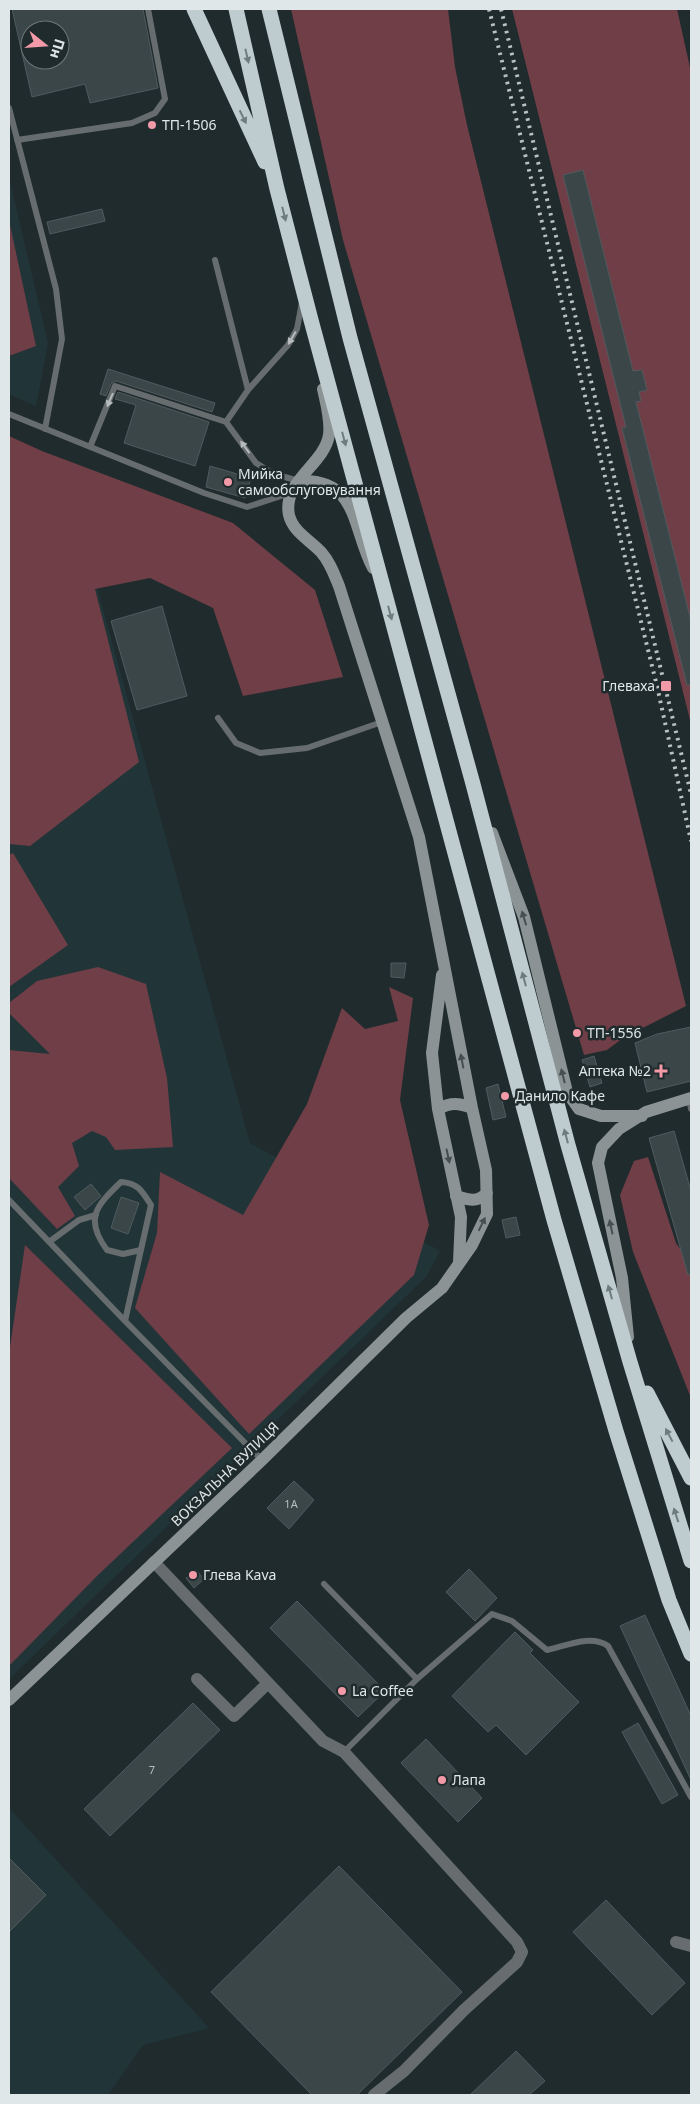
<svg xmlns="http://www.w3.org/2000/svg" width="700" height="2104" font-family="'Noto Sans',sans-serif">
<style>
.built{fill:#213539}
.forest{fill:#6f3e46}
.building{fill:#3b4649;stroke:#4f5b5e;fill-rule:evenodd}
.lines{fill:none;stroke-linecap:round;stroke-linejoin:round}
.lane{stroke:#676d6e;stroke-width:6}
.street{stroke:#676d6e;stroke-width:12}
.secondary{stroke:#8b9395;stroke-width:12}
.highway{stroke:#becccf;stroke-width:15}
.rail{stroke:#b9c1c2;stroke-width:4;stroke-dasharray:2.5 5;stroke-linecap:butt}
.oneway{fill:#6f7c7e}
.oneway2{fill:#b6bcbd}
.oneway3{fill:#454f51}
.poi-dot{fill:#f39aa8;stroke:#202b2d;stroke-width:2}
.labels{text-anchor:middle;stroke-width:5;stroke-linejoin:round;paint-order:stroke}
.number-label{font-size:11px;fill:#b7bfc0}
.poi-label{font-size:14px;fill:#e0e7e8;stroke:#202b2d;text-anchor:start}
.street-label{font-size:14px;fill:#e0e7e8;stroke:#202b2d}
</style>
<rect width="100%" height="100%" fill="#202b2d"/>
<path class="built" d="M9 177 48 343 36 406 9 394Z
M9 443 90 562 250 1143 440 1251 427 1276 9 1679Z
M9 1808 209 2028 143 2045 108 2095H9Z"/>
<path class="forest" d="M291 9H448L455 67 467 125 686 1006 623 1038 607 1050 584 1055 343 240Z
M512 9H677L691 72V724Z
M9 220 36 346 9 356Z
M9 436 42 451 233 523 315 590 343 677 243 696 213 608 150 578 95 589 139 762 30 846 9 844Z
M13 853 68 945 9 987V855Z
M98 967 146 984 167 1078 173 1147 115 1150 106 1137 92 1131 72 1143 79 1166 58 1187 75 1216 57 1229 9 1178V1050L50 1054 9 1013V1003L37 981Z
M389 987 413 998 400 1100 429 1225 414 1275 249 1434 135 1308 157 1233 160 1172 243 1215 307 1104 342 1008 365 1029 398 1021Z
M648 1157 676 1243 691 1264V1398L633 1252 620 1195 634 1161Z
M25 1245 232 1448 97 1576 9 1666V1354Z"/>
<path class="building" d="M12 9H143L158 88 90 103 85 84 32 97ZM30 30H60V60H30Z
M583 170 633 371 642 370 647 390 639 392 641 401 636 402 691 621V685H687L622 428 626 427 563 175Z
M102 209 105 221 50 234 47 222Z
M108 369 215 403 212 412 116 381 111 384 106 396 100 394Z
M118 392 209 422 195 466 124 443 136 405 115 399Z
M210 466 251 478 245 498 206 487Z
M162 606 187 696 137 710 111 621Z
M391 963H406L404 978 391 977Z
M691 1027V1081L647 1092 635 1043 657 1034Z
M594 1056 602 1083 590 1087 582 1060Z
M498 1084 506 1117 493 1120 486 1088Z
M674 1131 691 1191V1274L688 1275 649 1138Z
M91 1184 101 1196 85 1210 74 1197Z
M121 1197 139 1203 128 1234 111 1228Z
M516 1217 520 1235 506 1238 502 1220Z
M294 1481 314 1500 289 1529 267 1508Z
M469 1569 497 1598 475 1621 446 1592Z
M196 1570 204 1579 194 1588 186 1578Z
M297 1601 385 1691 358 1717 270 1628Z
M645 1615 691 1716V1780L620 1626Z
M515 1632 533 1650 530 1653 579 1702 526 1755 496 1725 488 1732 452 1696Z
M193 1703 220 1730 110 1836 84 1809Z
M638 1723 678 1795 662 1804 622 1732Z
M426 1739 482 1798 458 1822 401 1763Z
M9 1858 46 1895 9 1932Z
M339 1866 462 1992 357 2095H312L211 1992Z
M606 1900 685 1983 652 2015 573 1932Z
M516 2051 545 2081 529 2095H470Z"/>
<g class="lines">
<path class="lane" d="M9 108 56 289 62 339 45 429
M17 140 132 123 155 113 165 99 148 9
M215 260 248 390
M9 414 204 493 247 507 290 493
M226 422 248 390 288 345 297 329 302 302
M90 447 115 386 226 422 256 463 274 474 299 481
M218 718 236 743 260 753 307 748 382 722
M689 1098 691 1109
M9 1200 125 1321
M49 1242 79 1220 96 1215
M141 1250 123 1254 107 1250C84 1219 96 1206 121 1182 138 1183 142 1191 151 1205L125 1321 262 1460
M324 1584 417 1679
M344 1752 417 1679 492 1614 512 1621 547 1650C566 1646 591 1634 608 1646L691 1797"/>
<path class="street" d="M154 1562 323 1741 344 1752 517 1942 522 1952 517 1962 464 2010 404 2071 374 2095
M197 1679 234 1716 268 1683
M676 1942 691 1946"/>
<path class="secondary" d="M299 481C359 478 352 529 373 568
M492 833 524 917 567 1092 579 1109 601 1116H642
M442 975 432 1053 438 1109 461 1217 459 1262
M438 1109C451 1102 459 1103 472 1108
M456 1196C469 1200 477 1203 487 1193
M628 1337 622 1278 598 1163 602 1147 619 1129 646 1112 691 1098
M9 1700 262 1460 406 1318 442 1288 472 1245 487 1214 486 1170 472 1108 419 837 339 586C334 574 330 562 321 552 310 540 293 532 289 515 282 481 324 465 329 435 331 420 326 403 323 389"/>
<path class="highway" d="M194 9 265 162
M236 9 277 189 311 320 554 1220 616 1431 669 1600 691 1654
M269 9 350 338 473 784 568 1145 630 1362 691 1561
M647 1393 691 1478"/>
<path class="rail" d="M489 9 657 686 691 841
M501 9 691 794"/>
</g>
<defs><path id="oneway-solid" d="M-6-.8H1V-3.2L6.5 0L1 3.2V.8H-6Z" transform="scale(1.25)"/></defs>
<g class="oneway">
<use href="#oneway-solid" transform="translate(247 56) rotate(77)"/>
<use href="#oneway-solid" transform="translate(243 117) rotate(64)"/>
<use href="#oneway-solid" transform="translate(284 214) rotate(76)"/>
<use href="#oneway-solid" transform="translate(344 439) rotate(75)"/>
<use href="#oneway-solid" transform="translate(390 613) rotate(75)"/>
<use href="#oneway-solid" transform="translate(524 979) rotate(-105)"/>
<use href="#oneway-solid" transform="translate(566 1136) rotate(-105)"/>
<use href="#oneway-solid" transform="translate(610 1292) rotate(-106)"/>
<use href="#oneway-solid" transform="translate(669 1435) rotate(-118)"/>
<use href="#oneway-solid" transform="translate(676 1515) rotate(-108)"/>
</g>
<g class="oneway2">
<use href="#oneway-solid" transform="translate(292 338) rotate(120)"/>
<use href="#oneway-solid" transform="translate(110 400) rotate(113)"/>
<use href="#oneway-solid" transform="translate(245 447) rotate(-126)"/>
</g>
<g class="oneway3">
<use href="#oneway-solid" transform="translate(524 918) rotate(-107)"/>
<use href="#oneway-solid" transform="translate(462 1061) rotate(-101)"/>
<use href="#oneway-solid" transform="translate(563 1076) rotate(-104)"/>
<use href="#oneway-solid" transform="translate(448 1156) rotate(78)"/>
<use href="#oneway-solid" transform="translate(482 1224) rotate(-64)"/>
<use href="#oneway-solid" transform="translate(611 1227) rotate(-102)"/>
</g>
<g class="poi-dot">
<circle cx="152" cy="125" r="5"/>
<circle cx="228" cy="482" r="5"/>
<rect x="660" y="680" width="12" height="12" rx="2.5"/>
<circle cx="577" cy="1033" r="5"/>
<path d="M658.5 1063.5h5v5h5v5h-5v5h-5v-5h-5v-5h5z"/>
<circle cx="505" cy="1096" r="5"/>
<circle cx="193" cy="1575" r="5"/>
<circle cx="342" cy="1691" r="5"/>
<circle cx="442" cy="1780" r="5"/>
</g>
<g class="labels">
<g class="number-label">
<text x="291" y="1508">1А</text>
<text x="152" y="1774">7</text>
</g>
<g class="poi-label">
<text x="162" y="130">ТП-1506</text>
<text x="238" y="479">Мийка<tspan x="238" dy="16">самообслуговування</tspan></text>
<text x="655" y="691" text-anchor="end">Глеваха</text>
<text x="587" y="1038">ТП-1556</text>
<text x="651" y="1076" text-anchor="end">Аптека №2</text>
<text x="515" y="1101">Данило Кафе</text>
<text x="203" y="1580">Глева Kava</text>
<text x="352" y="1696">La Coffee</text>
<text x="452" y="1785">Лапа</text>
</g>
<g class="street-label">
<text transform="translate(225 1474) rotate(-44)" y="5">ВОКЗАЛЬНА ВУЛИЦЯ</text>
</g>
</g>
<rect width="700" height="2104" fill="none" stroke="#e0e7e8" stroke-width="20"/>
<g transform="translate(45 45) rotate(107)"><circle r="24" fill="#202b2d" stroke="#6d7678"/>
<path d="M0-4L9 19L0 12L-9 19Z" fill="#f39aa8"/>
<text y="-8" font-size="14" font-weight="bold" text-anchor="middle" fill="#e0e7e8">Пн</text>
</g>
</svg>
